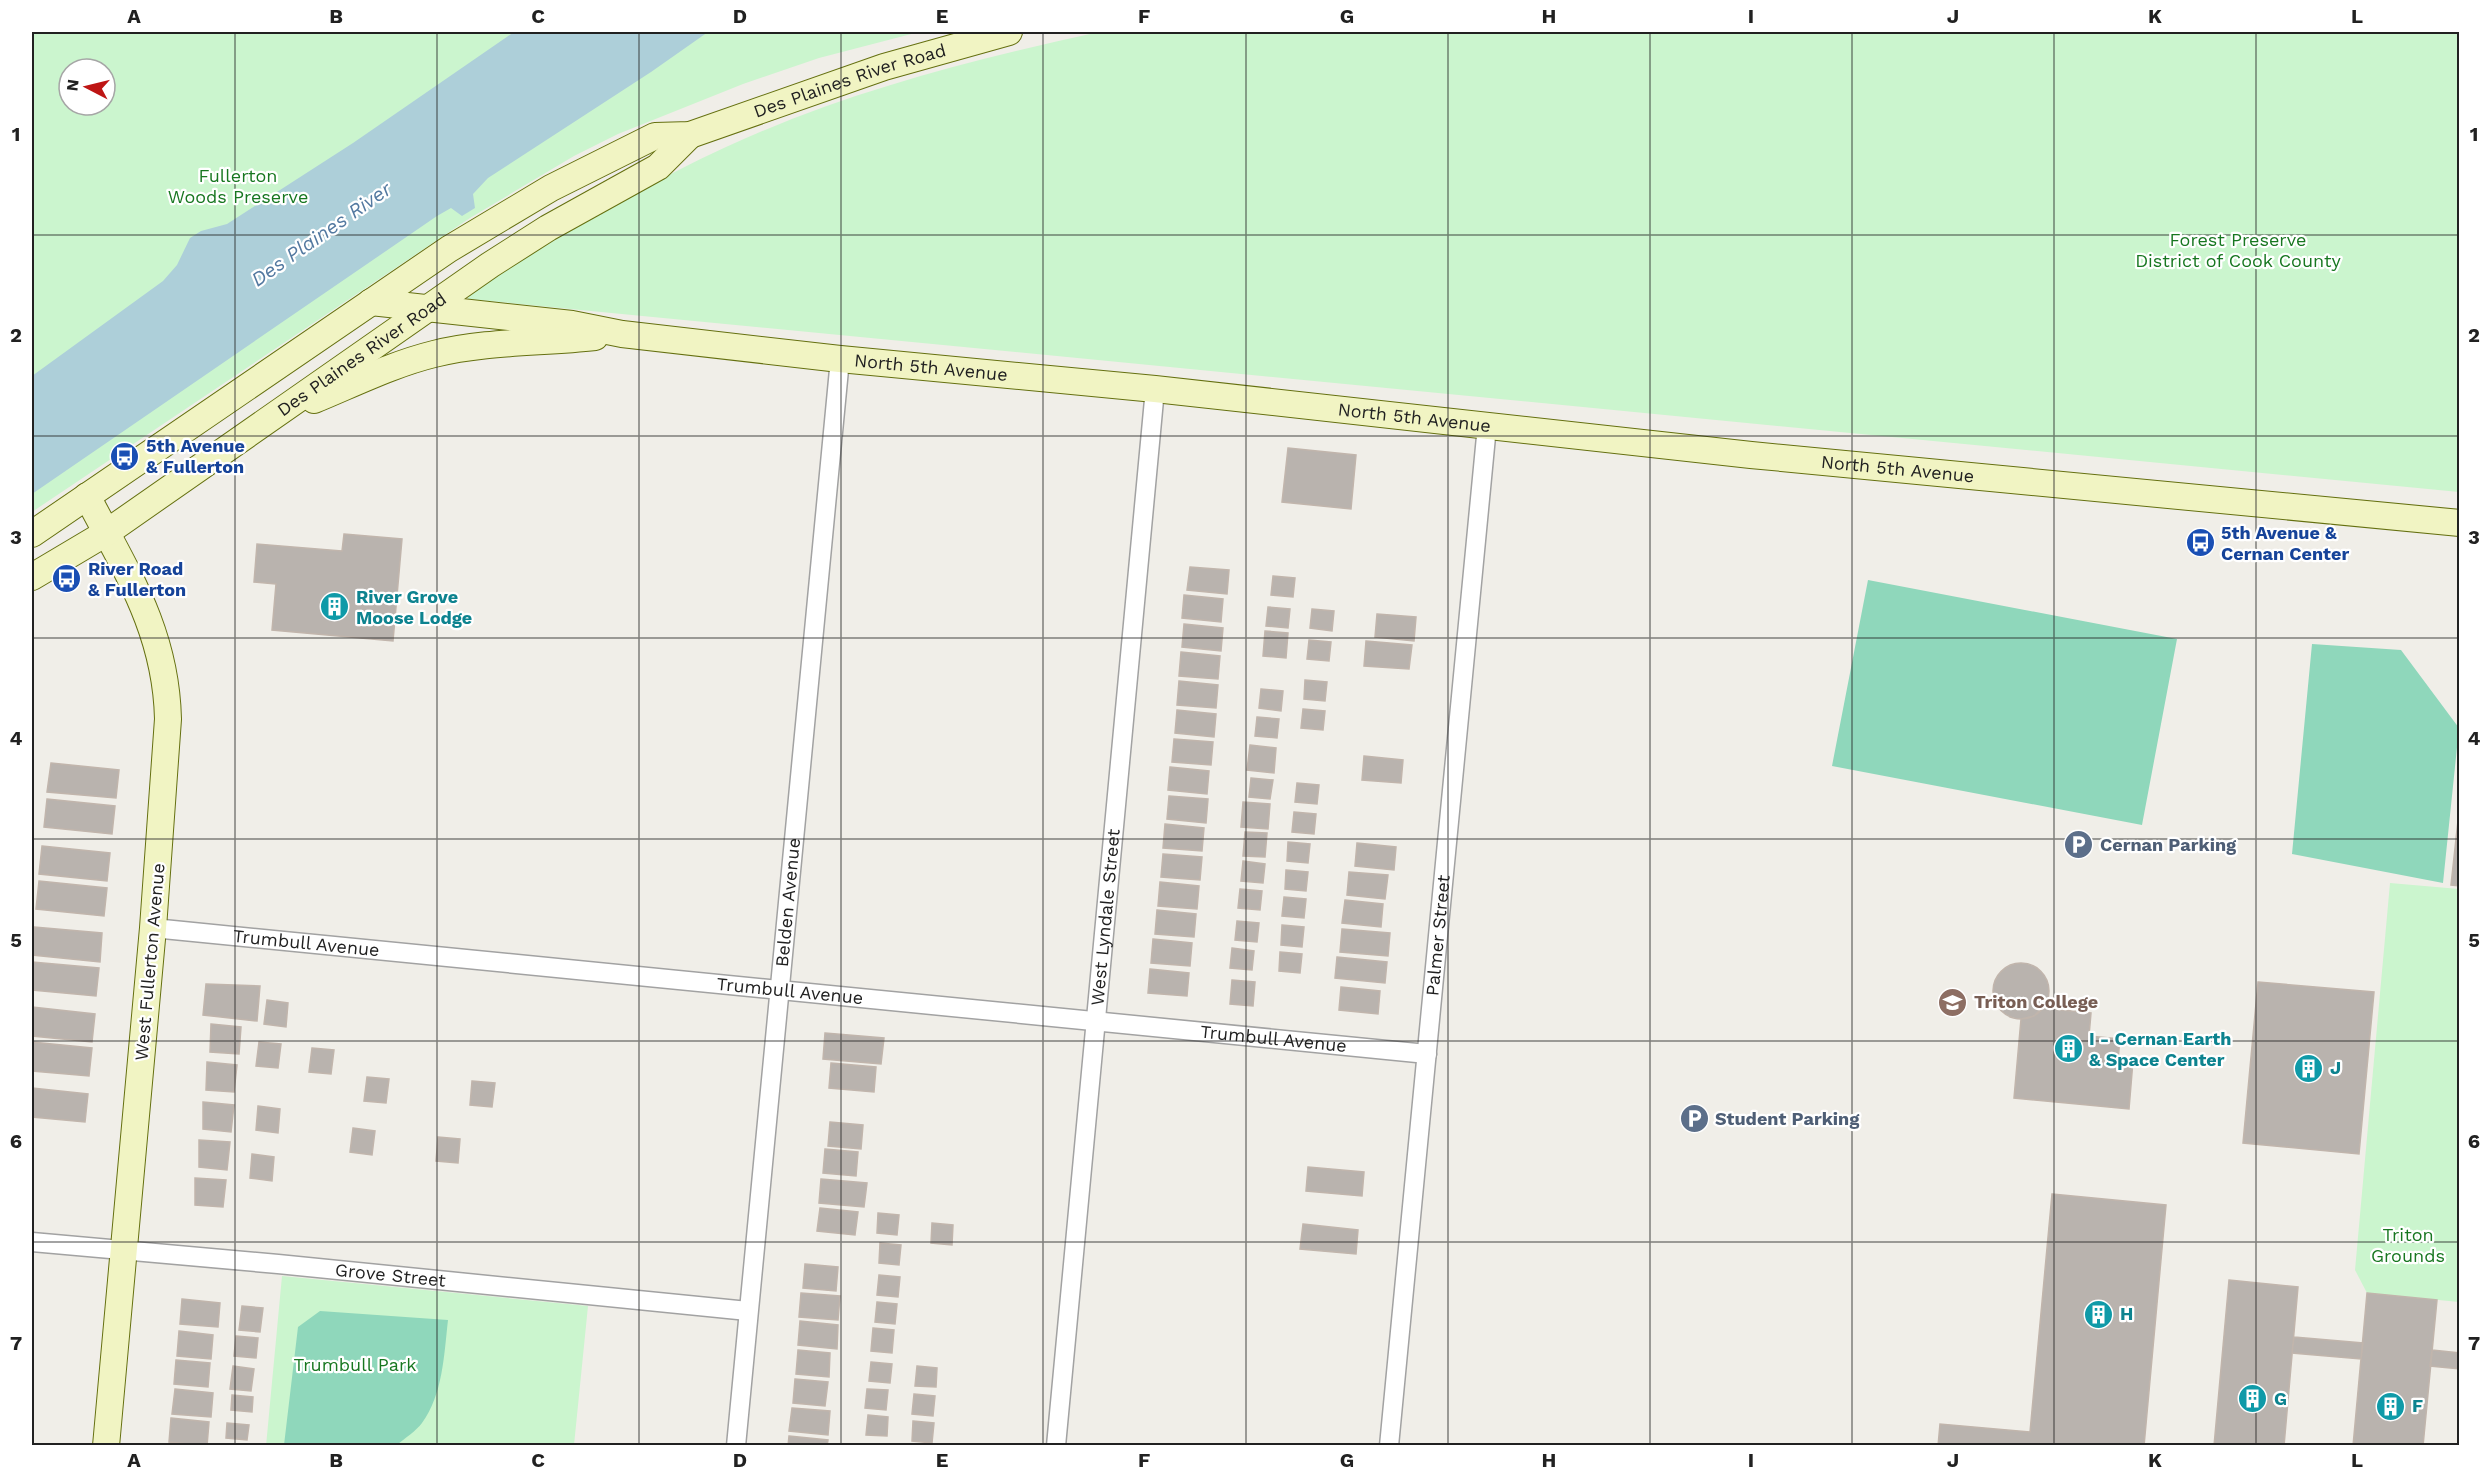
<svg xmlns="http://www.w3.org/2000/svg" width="2491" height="1477" font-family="'Work Sans',sans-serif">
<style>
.park{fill:#cbf5ce;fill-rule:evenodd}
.pitch{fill:#8fd7bb}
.water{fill:#adcfd9}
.building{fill:#b9b3ae;stroke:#c1b5ac;stroke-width:1.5}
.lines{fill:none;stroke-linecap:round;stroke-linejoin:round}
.street-casing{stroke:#a2a2a2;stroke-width:21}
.secondary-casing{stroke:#657010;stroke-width:28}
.street{stroke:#fff;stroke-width:18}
.secondary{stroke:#f1f4c3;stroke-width:26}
.grid{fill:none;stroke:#212121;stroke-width:1.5;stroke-opacity:0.55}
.labels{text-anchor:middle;stroke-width:4.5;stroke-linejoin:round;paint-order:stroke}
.street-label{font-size:18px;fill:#212121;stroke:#fff}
.park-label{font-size:18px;fill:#177720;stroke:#fff}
.transit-label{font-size:18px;font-weight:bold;fill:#164399;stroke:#fff;text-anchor:start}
.culture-label{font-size:18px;font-weight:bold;fill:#0d838f;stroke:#fff;text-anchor:start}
.service-label{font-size:18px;font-weight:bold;fill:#4e5e75;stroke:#fff;text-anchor:start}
.education-label{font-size:18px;font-weight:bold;fill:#785e54;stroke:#fff;text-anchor:start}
.water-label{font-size:20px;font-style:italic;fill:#5379a0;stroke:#fff}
.neatline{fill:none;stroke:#212121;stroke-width:2}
.grid-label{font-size:20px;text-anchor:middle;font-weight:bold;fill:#212121}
</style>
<rect width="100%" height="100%" fill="#f0eee8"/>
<path class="park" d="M32 32H919L819 58 743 84 618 134 574 156 470 218 32 512ZM69 69H105V105H69Z
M1099 32H2459V492L468 299 469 293C553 241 636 188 726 147 845 92 971 60 1099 32Z
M2390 883 2459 889V1302L2367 1293 2355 1270Z
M282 1276 588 1306 574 1445 266 1446Z"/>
<path class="pitch" d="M1868 580 2177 639 2142 825 1832 766Z
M2312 644 2401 650 2459 728 2443 883 2292 854Z
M320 1311 448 1320C444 1355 443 1394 422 1423 416 1431 405 1438 397 1445H284L298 1327Z"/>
<path class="water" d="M514 32H708L651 72 488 178 473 194 475 208 462 216 451 208 437 216 32 494V376L163 281 177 265 190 238 201 231 227 224 353 143Z"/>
<path class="building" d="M1288 448 1356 455 1351 509 1282 502Z
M344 534 402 539 393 641 272 630 276 584 254 582 257 544 342 551Z
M1190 567 1229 570 1227 594 1187 590Z
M1273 576 1295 578 1293 597 1271 595Z
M1184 595 1223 599 1221 622 1182 618Z
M1268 607 1290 609 1288 628 1266 626Z
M1312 609 1334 611 1332 631 1310 628Z
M1377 614 1416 617 1414 641 1375 637Z
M1184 624 1223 628 1221 651 1182 647Z
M1265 631 1288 633 1286 658 1263 656Z
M1309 640 1331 642 1329 661 1307 659Z
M1366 641 1412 645 1409 669 1364 666Z
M1181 652 1220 656 1218 679 1179 676Z
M1305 680 1327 682 1325 701 1304 699Z
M1179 681 1218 685 1216 708 1177 705Z
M1261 689 1283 691 1281 711 1259 708Z
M1303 709 1325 711 1323 730 1301 728Z
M1177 710 1216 714 1214 737 1175 733Z
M1257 717 1279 719 1277 738 1255 736Z
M1174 739 1213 742 1211 765 1172 762Z
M1250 745 1276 748 1274 773 1247 770Z
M1364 756 1403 760 1401 783 1362 780Z
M51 763 119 770 116 798 47 792Z
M1170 767 1209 771 1207 794 1168 790Z
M1251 778 1273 780 1270 799 1249 797Z
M1297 783 1319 785 1317 804 1295 802Z
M1169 796 1208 799 1206 823 1167 819Z
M47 799 115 806 112 834 44 827Z
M1243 802 1270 804 1268 829 1241 827Z
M2460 802V886L2451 885Z
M1294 812 1316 814 1314 834 1292 832Z
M1165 824 1204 828 1202 851 1163 848Z
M1245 832 1267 833 1265 857 1243 856Z
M1288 842 1310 844 1308 863 1287 861Z
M1357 843 1396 847 1394 870 1355 866Z
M42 846 110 853 107 881 39 874Z
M1163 854 1202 857 1200 880 1161 877Z
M1243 861 1265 864 1263 883 1241 881Z
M1286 870 1308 872 1306 891 1285 889Z
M1349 872 1388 875 1385 899 1347 895Z
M39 881 107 888 104 916 36 909Z
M1160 882 1199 886 1197 909 1158 906Z
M1240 889 1262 891 1260 910 1238 908Z
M1284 897 1306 899 1304 918 1282 916Z
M1345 900 1383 904 1381 927 1342 923Z
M1157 910 1196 914 1194 937 1155 934Z
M1237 921 1259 923 1257 942 1235 940Z
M1282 925 1304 927 1302 947 1281 945Z
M34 927 102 933 100 962 32 955Z
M1342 929 1390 933 1388 956 1340 952Z
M1153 939 1192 943 1190 966 1151 963Z
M1232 948 1254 951 1252 970 1230 968Z
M1280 952 1302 954 1300 973 1279 971Z
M1337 957 1387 962 1385 983 1335 978Z
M32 962 99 968 96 996 32 990Z
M1993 991a28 28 0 1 1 56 0a28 28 0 1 1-56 0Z
M1150 969 1189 973 1187 996 1148 993Z
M1232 980 1255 982 1253 1006 1230 1004Z
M2258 982 2374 992 2359 1154 2243 1143Z
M206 984 260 986 257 1021 203 1015Z
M1341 987 1380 991 1378 1014 1339 1010Z
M267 1000 288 1003 286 1027 264 1024Z
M32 1007 95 1014 92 1042 32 1036Z
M2042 1008 2091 1013 2089 1036 2120 1039 2118 1060 2133 1061 2129 1109 2014 1098 2021 1019 2034 1016Z
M211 1024 241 1027 239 1054 210 1052Z
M825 1033 884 1038 881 1064 823 1059Z
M32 1042 92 1048 89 1076 32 1071Z
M259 1042 281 1044 278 1068 256 1066Z
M312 1048 334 1050 331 1074 309 1072Z
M207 1062 237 1065 234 1092 206 1090Z
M831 1063 876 1067 874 1092 829 1088Z
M367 1077 389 1079 386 1103 364 1101Z
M472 1081 495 1083 492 1107 470 1105Z
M32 1088 88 1094 85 1122 32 1117Z
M203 1102 234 1105 231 1132 203 1129Z
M258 1106 280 1109 278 1133 256 1130Z
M830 1122 863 1125 861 1149 828 1146Z
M353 1128 375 1131 372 1155 350 1152Z
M438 1137 460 1139 458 1163 436 1161Z
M199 1140 230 1142 227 1170 199 1167Z
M825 1149 858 1152 856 1176 823 1173Z
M252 1154 274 1157 272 1181 250 1178Z
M1308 1167 1364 1172 1362 1196 1306 1191Z
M195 1178 226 1180 223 1207 195 1205Z
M821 1179 867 1183 864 1207 819 1203Z
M2052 1194 2166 1205 2144 1446H1938L1940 1424 2030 1432Z
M820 1208 858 1212 855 1235 817 1231Z
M878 1213 899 1215 897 1235 877 1233Z
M932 1223 953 1225 952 1245 931 1243Z
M1303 1224 1358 1230 1356 1254 1300 1249Z
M880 1243 901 1245 899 1265 879 1263Z
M805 1264 838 1267 836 1291 803 1288Z
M879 1275 900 1277 898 1297 877 1295Z
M2229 1280 2298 1287 2284 1446H2214Z
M801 1293 840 1296 838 1320 799 1317Z
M2367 1293 2437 1300 2423 1446H2353Z
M182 1299 220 1303 218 1327 180 1324Z
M877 1302 897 1304 895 1324 875 1322Z
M242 1306 263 1308 260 1332 239 1330Z
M800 1321 838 1325 837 1349 798 1345Z
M873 1328 894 1330 892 1353 871 1351Z
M179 1331 213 1335 211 1359 177 1356Z
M236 1336 258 1338 256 1358 234 1356Z
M2294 1337 2363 1343 2361 1359 2292 1353Z
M798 1350 830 1353 829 1377 796 1374Z
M2432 1350 2460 1353V1369L2430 1366Z
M176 1360 210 1363 208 1387 174 1384Z
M871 1362 892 1364 890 1383 869 1381Z
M233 1366 254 1369 251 1391 230 1389Z
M917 1366 937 1368 936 1387 915 1386Z
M795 1379 828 1382 825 1406 793 1403Z
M175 1389 213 1393 211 1417 172 1414Z
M867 1389 888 1390 886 1410 865 1408Z
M914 1394 935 1396 933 1416 912 1414Z
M232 1395 253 1397 252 1412 231 1410Z
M792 1408 830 1411 828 1435 789 1431Z
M868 1415 888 1417 887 1436 866 1435Z
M171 1418 209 1422 207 1446 169 1442Z
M913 1421 934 1423 932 1443 912 1441Z
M227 1423 249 1425 247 1440 226 1438Z
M789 1436 828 1440 827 1446H788Z"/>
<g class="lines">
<defs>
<g id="street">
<path id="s1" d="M153 928 1427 1054"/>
<path id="s2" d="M32 1242 278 1264 748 1311"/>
<path id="s3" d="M736 1446 840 359"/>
<path id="s4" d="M1056 1446 1155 389"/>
<path id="s5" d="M1389 1446 1487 426"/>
</g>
<g id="secondary">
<path id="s6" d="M371 302 572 324 622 334 840 359 1155 389 1751 455 2460 523"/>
<path d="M314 400C353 384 393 364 434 354 486 341 542 343 595 337"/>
<path d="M87 496C126 571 166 631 168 719L153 928 106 1446"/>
<path id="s7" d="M32 534 449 249 551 188 655 136 690 135 884 67 1009 32"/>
<path id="s8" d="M32 577 106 533 490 265 548 228 658 167 690 135"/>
</g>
</defs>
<use href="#street" class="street-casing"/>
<use href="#secondary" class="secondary-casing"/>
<use href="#street" class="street"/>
<use href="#secondary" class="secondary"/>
</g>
<path class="grid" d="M235 32V1446M437 32V1446M639 32V1446M841 32V1446M1043 32V1446M1246 32V1446M1448 32V1446M1650 32V1446M1852 32V1446M2054 32V1446M2256 32V1446M32 235H2460M32 436H2460M32 638H2460M32 839H2460M32 1041H2460M32 1242H2460"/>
<defs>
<symbol id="bus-disc" viewBox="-11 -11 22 22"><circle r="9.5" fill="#1a4fb4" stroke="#fff"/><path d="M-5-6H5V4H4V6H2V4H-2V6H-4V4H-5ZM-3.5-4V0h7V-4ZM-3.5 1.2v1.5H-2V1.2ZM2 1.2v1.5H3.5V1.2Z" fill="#fff"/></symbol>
<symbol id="building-disc" viewBox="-11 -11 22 22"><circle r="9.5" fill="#0f9aa8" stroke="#fff"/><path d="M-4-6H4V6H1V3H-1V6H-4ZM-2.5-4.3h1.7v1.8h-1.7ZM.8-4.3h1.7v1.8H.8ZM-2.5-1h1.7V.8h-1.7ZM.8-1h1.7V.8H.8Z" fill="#fff"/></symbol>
<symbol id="parking-disc" viewBox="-11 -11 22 22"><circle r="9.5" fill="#5c6f8a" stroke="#fff"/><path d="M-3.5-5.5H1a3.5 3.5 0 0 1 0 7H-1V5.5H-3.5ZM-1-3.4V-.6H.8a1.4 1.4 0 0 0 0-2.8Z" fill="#fff"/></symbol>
<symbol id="university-disc" viewBox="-11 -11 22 22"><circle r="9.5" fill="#8d6e63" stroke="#fff"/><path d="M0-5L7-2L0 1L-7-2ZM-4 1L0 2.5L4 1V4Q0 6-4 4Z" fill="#fff"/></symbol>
</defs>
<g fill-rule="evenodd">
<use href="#bus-disc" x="108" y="440" width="33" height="33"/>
<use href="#bus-disc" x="2184" y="526" width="33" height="33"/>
<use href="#bus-disc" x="50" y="562" width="33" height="33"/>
<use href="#building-disc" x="318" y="590" width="33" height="33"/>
<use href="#parking-disc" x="2062" y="828" width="33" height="33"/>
<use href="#university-disc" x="1936" y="986" width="33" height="33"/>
<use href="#building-disc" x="2052" y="1032" width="33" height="33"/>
<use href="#building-disc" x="2292" y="1052" width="33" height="33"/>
<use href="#parking-disc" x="1678" y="1102" width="33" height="33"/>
<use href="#building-disc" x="2082" y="1298" width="33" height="33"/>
<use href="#building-disc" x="2236" y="1382" width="33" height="33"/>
<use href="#building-disc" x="2374" y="1390" width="33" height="33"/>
</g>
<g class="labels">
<g class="street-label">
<text dy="6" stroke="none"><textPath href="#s7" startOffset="944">Des Plaines River Road</textPath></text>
<text dy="6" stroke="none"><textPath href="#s8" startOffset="398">Des Plaines River Road</textPath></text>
<text dy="6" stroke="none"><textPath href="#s6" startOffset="564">North 5th Avenue</textPath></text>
<text dy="6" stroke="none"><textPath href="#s6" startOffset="1050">North 5th Avenue</textPath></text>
<text dy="6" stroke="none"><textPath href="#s6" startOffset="1536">North 5th Avenue</textPath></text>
<text dy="6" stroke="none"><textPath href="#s3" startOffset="546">Belden Avenue</textPath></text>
<text dy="6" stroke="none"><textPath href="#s4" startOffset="531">West Lyndale Street</textPath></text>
<text dy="6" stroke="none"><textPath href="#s5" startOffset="513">Palmer Street</textPath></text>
<text dy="6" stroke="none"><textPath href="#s1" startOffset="154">Trumbull Avenue</textPath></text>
<text transform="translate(150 962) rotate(-85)" y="6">West Fullerton Avenue</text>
<text dy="6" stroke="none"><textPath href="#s1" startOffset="640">Trumbull Avenue</textPath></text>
<text dy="6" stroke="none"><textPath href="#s1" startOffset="1126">Trumbull Avenue</textPath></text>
<text dy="6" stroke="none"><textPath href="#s2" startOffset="360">Grove Street</textPath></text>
</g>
<g class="park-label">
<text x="238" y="182">Fullerton<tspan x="238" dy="21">Woods Preserve</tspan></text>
<text x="2238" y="246">Forest Preserve<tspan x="2238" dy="21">District of Cook County</tspan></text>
<text x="2408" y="1241">Triton<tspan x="2408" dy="21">Grounds</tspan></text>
<text x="355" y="1371">Trumbull Park</text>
</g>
<g class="transit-label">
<text x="146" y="452">5th Avenue<tspan x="146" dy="21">&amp; Fullerton</tspan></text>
<text x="2221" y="539">5th Avenue &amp;<tspan x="2221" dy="21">Cernan Center</tspan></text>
<text x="88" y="575">River Road<tspan x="88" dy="21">&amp; Fullerton</tspan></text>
</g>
<g class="culture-label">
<text x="356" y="603">River Grove<tspan x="356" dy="21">Moose Lodge</tspan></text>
<text x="2089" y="1045">I - Cernan Earth<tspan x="2089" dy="21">&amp; Space Center</tspan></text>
<text x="2330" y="1074">J</text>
<text x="2120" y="1320">H</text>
<text x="2274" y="1405">G</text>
<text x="2412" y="1412">F</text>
</g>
<g class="service-label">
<text x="2100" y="851">Cernan Parking</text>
<text x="1715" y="1125">Student Parking</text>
</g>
<g class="education-label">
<text x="1974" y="1008">Triton College</text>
</g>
<g class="water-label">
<text transform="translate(321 234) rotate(-35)" y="7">Des Plaines River</text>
</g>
</g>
<rect width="2491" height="1477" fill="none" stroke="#ffffff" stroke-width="66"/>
<g transform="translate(87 87) rotate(277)"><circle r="28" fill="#ffffff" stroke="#a6a6a6" stroke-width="1.5"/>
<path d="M0-4.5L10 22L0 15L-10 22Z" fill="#be1514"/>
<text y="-9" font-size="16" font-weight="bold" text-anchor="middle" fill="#212121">N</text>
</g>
<rect x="33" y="33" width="2425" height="1411" class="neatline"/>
<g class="grid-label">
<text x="134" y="23">A</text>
<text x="336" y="23">B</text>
<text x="538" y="23">C</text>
<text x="740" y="23">D</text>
<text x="942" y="23">E</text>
<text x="1144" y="23">F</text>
<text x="1347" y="23">G</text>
<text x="1549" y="23">H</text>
<text x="1751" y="23">I</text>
<text x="1953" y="23">J</text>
<text x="2155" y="23">K</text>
<text x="2357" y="23">L</text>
<text x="16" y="141">1</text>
<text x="2474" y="141">1</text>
<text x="16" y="342">2</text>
<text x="2474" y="342">2</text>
<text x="16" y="544">3</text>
<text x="2474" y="544">3</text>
<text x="16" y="745">4</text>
<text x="2474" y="745">4</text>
<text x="16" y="947">5</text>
<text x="2474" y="947">5</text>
<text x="16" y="1148">6</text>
<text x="2474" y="1148">6</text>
<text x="16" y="1350">7</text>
<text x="2474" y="1350">7</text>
<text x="134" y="1467">A</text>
<text x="336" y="1467">B</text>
<text x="538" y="1467">C</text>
<text x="740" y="1467">D</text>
<text x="942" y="1467">E</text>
<text x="1144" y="1467">F</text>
<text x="1347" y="1467">G</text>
<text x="1549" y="1467">H</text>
<text x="1751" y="1467">I</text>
<text x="1953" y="1467">J</text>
<text x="2155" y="1467">K</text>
<text x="2357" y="1467">L</text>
</g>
</svg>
